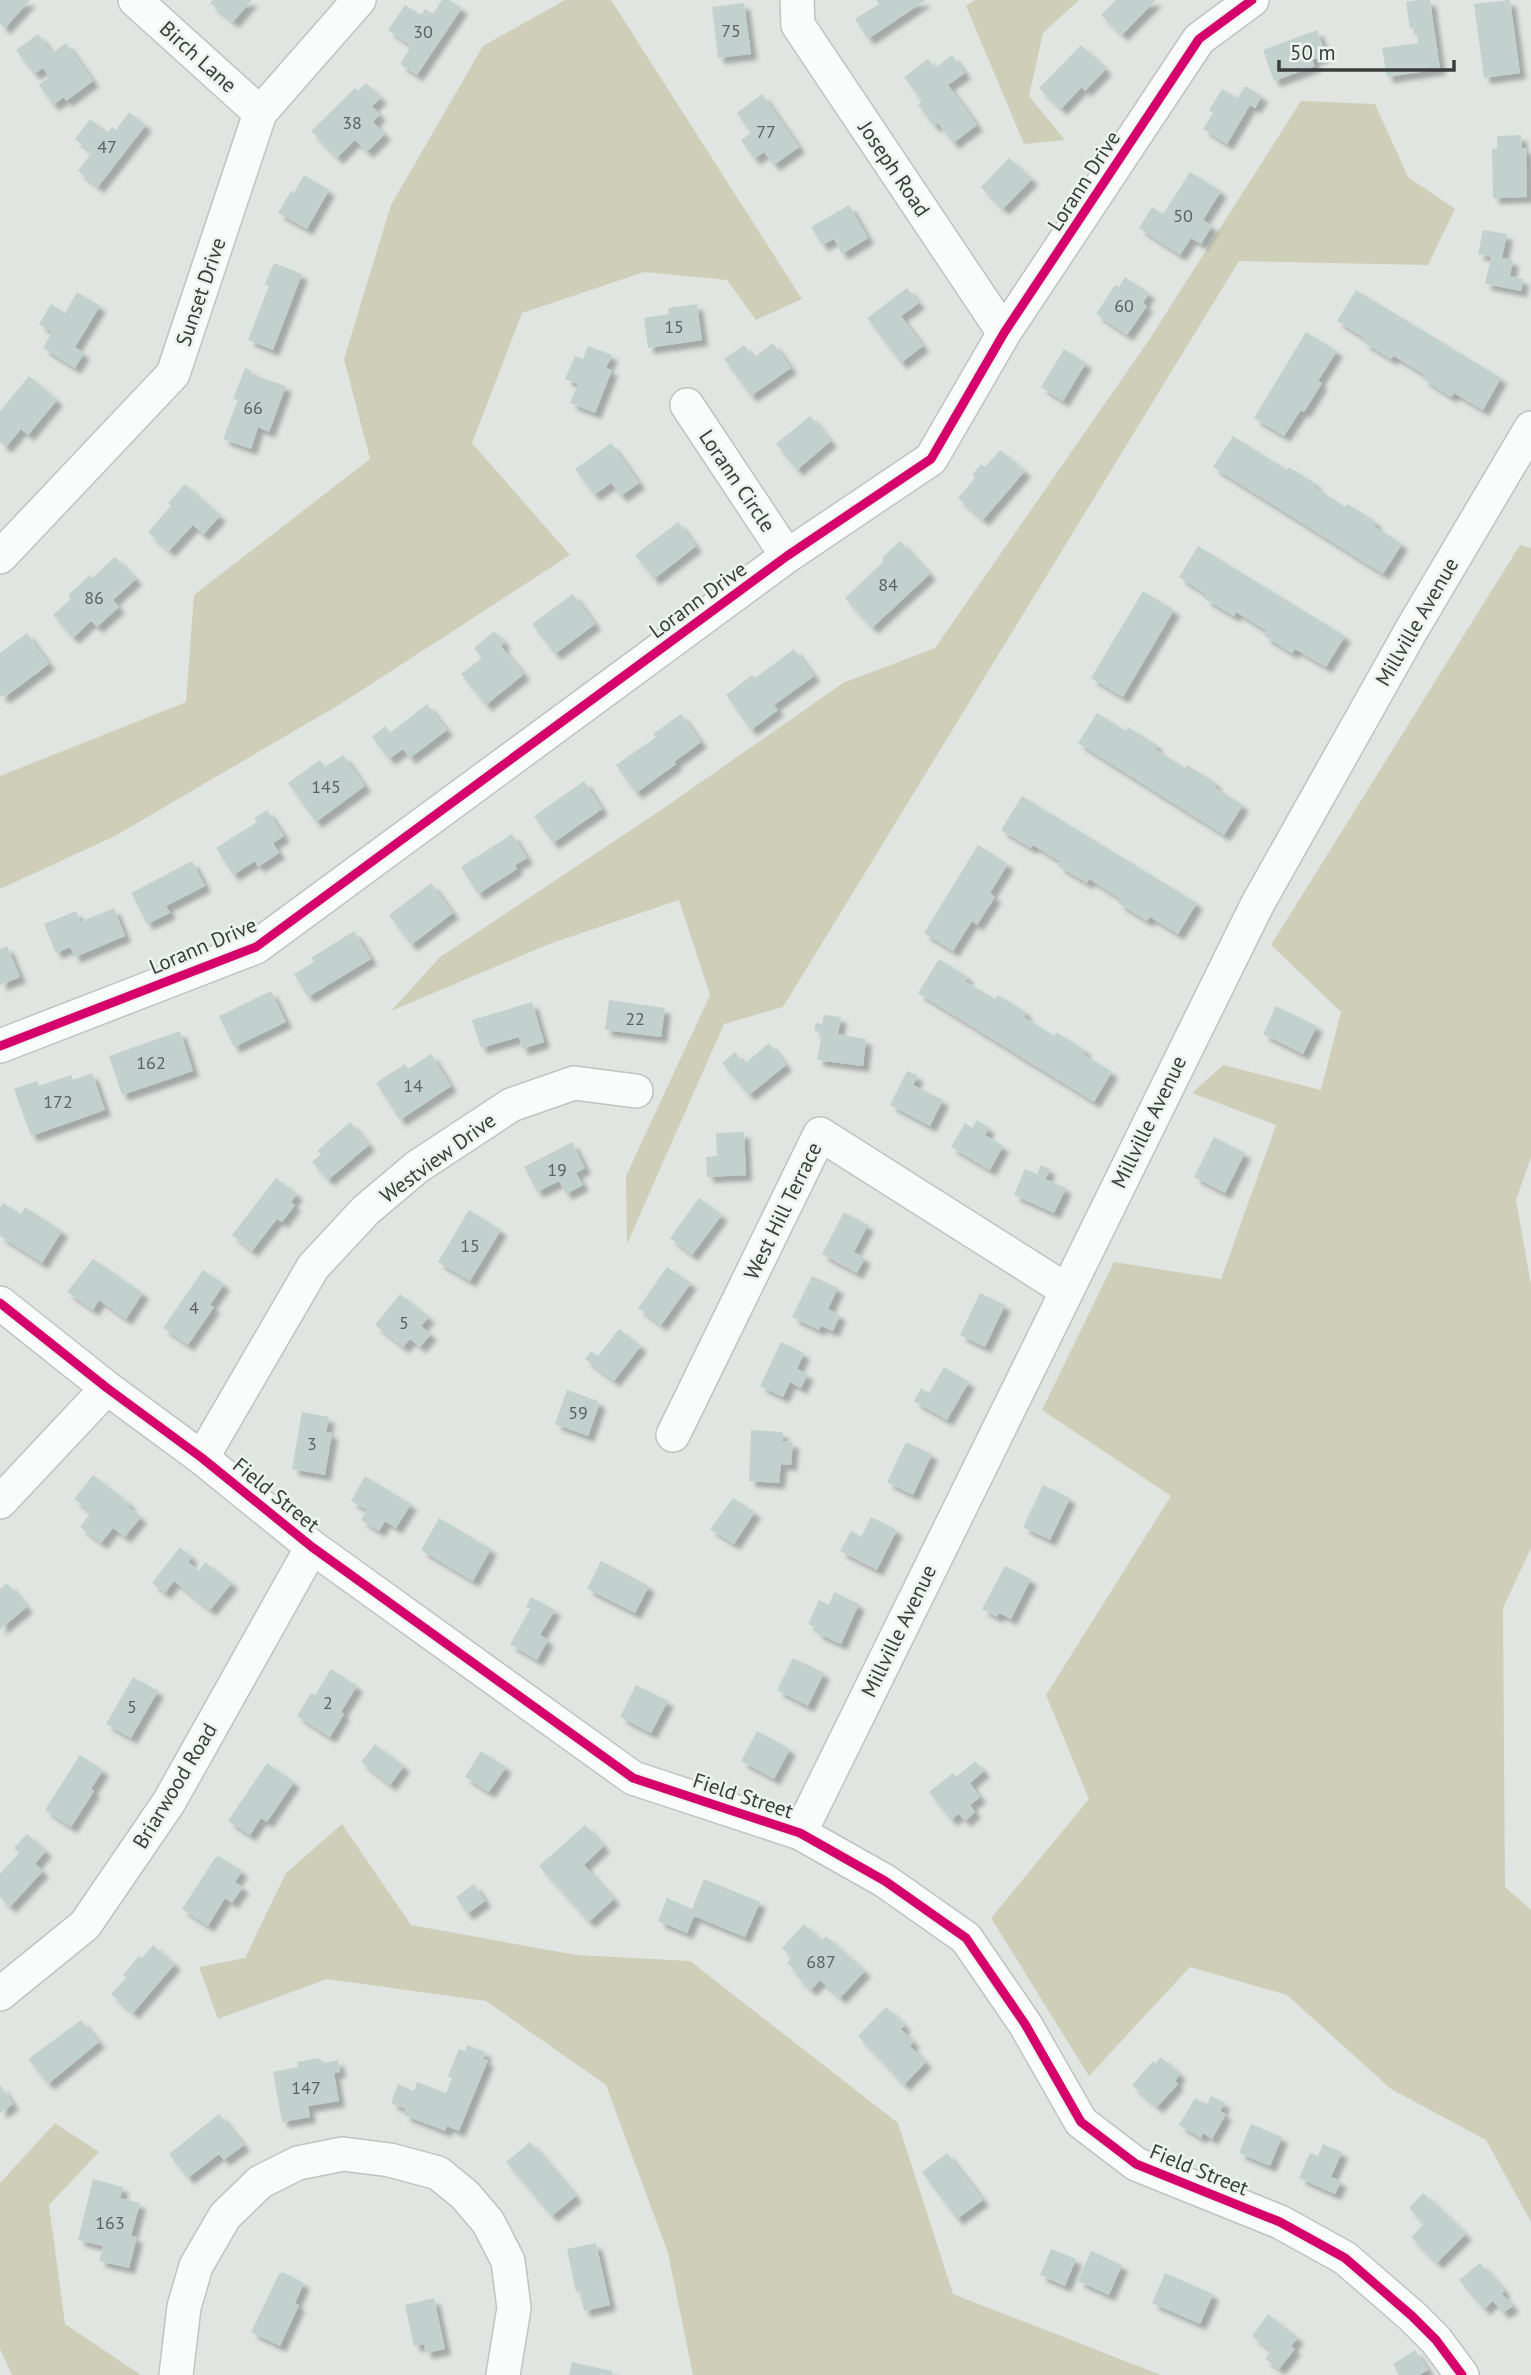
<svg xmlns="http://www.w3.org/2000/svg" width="1531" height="2375" font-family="'PT Sans',sans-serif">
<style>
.green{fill:#cfceb8}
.building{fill:#c2d1cd;filter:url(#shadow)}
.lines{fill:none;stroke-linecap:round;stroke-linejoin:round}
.minor-casing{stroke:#c0c3c1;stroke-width:36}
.minor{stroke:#fafbfb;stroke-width:33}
.cycleway-casing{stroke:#edf3ee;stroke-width:13}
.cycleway{stroke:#d6006c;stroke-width:9}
.labels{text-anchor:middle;stroke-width:5;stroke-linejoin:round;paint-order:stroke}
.number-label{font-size:18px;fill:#5c6260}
.street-label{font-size:21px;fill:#3a3d3b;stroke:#edf3ee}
</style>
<defs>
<filter id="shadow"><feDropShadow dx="6" dy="6" stdDeviation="2" flood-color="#0004"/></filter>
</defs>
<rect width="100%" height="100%" fill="#e0e5e2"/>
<path class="green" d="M565 0H611L802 299 756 320 727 280 644 272 522 313 472 443 570 555 342 703 115 836 0 889V776L186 702 194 595 370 459 344 359 391 205 483 46Z
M975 0H1079L1043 33 1029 96 1065 140 1024 144 966 6Z
M1301 101 1375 104 1408 177 1455 209 1428 265 1239 261 783 1007 724 1024 627 1244 626 1176 710 995 679 900 549 944 391 1011 440 957 661 810 843 683 935 648 1149 340Z
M1520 545 1531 548V1157L1516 1200 1531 1285V1548L1503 1608 1505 1887 1531 1910V2222L1486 2140 1391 2089 1287 1995 1190 1967 1089 2076 991 1918 1089 1799 1046 1695 1171 1496 1042 1410 1114 1262 1221 1279 1276 1125 1192 1093 1223 1065 1321 1090 1341 1012 1271 945Z
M342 1824 411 1925 576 1955 690 1961 898 2123 953 2294 1161 2375H693L668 2253 606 2085 486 2001 327 1979 218 2019 199 1967 245 1958 286 1873Z
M55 2123 99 2152 49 2205 65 2324 141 2375H12L0 2349V2183Z"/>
<path class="building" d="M0 0H30L5 28 0 24Z
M213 0H252L233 22 210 3Z
M442 0H449L462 8 417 75 400 64 411 46 388 30 405 5 421 15 425 9 433 14Z
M876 0H926L868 39 855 19 879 4Z
M1116 0H1156L1122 35 1101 15Z
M1418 0H1430L1440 69 1387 77 1382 48 1418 43 1416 28 1410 29 1406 2Z
M1510 0 1520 73 1484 78 1474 4Z
M744 3 751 54 718 58 712 7Z
M1317 30 1326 55 1312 60 1315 66 1274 81 1263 50Z
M38 34 52 53 66 43 93 81 66 101 64 97 53 105 39 85 49 77 43 68 34 74 16 50Z
M1081 45 1106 69 1085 91 1082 87 1061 109 1039 88Z
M952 55 965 73 948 85 977 125 953 143 938 123 934 126 918 105 922 101 904 77 928 59 935 68Z
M366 83 381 98 372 106 380 115 373 122 385 134 367 152 355 140 337 158 311 131 355 88 358 91Z
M1245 86 1262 96 1255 108 1250 105 1227 144 1203 129 1213 113 1209 110 1222 89 1238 98Z
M762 94 799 147 774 165 764 152 754 159 741 140 751 133 737 113Z
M129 112 146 125 98 187 78 171 92 152 75 139 90 119 108 133 112 127 116 130Z
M1521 135 1522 148H1526L1527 197 1493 198 1492 149H1497V136Z
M1009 158 1032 179 1003 209 981 187Z
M1190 172 1221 191 1203 220 1212 226 1201 244 1191 238 1180 255 1139 228 1152 207 1163 214Z
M304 175 329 190 307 229 278 213 291 191 294 193Z
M849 205 868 238 842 254 834 239 822 245 811 227Z
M1483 230 1507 234 1502 258 1513 260 1510 276 1523 279 1521 291 1485 284 1491 257 1478 254Z
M274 263 302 274 273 350 248 340 269 286 265 284Z
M1125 277 1149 293 1143 303 1147 306 1127 335 1096 314 1115 285 1119 287Z
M907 288 919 303 901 316 923 346 901 363 867 318Z
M1356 290 1501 378 1483 410 1454 393 1451 397 1423 379 1425 375 1394 356 1391 359 1363 342 1366 339 1337 321Z
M77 292 100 306 75 347 84 353 75 368 43 348 52 332 39 324 51 304 65 313Z
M697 304 702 340 648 348 644 318 669 314 668 308Z
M1306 332 1337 351 1318 381 1322 383 1304 412 1301 410 1284 436 1254 418Z
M773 343 791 368 751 396 724 359 744 345 753 358Z
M588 346 612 355 606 368 612 370 595 413 570 403 578 384 565 379 575 356 583 359Z
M1064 349 1086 363 1063 401 1041 387Z
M245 368 252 371 251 374 286 386 269 432 258 427 251 449 223 439 238 400 233 399Z
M29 376 57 400 28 435 21 429 6 447 0 442V411Z
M810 416 831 441 797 470 776 444Z
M1233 436 1287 470 1289 467 1316 484 1314 487 1345 507 1348 504 1376 522 1374 526 1402 544 1383 574 1213 467Z
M611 443 639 483 621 496 611 483 594 495 575 469Z
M1000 450 1025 471 983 520 958 498 975 478 972 475 981 464 985 467Z
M185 484 220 516 203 535 193 525 169 551 148 532 171 506 168 503Z
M678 522 696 546 654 579 635 555Z
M900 541 930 574 872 628 845 598 883 562V557Z
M1198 546 1345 636 1326 667 1295 649 1292 653 1264 636 1267 631 1236 612 1234 616 1205 599 1207 595 1179 577Z
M115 557 136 579 113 600 119 607 97 627 91 621 73 638 53 615 71 599 68 595 90 575 92 578Z
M1143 591 1174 610 1123 697 1091 678Z
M573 594 595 624 555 654 532 624Z
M494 631 505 643 501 646 524 674 486 705 461 674 482 658 474 648Z
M27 633 49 664 5 697 3 695 0 697V653Z
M794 649 814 676 774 705 778 710 751 730 726 695 752 675 755 678Z
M427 704 447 730 410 758 403 749 389 759 372 737 385 726 390 733Z
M1097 713 1126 731 1128 727 1157 745 1155 749 1185 768 1187 765 1216 783 1214 787 1243 805 1224 835 1078 743Z
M681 714 701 742 674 762 676 764 636 793 616 765 656 737 653 734Z
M343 755 365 786 316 822 288 783 320 760 325 767Z
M584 781 602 809 553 843 534 816Z
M1022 796 1197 903 1178 934 1150 917 1147 921 1118 903 1121 899 1089 879 1087 883 1058 866 1061 862 1033 845 1031 848 1001 830Z
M267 810 284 836 273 843 279 853 258 867 255 861 233 875 216 848 257 822 254 818Z
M512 834 527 858 515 865 517 869 478 894 461 867Z
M978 845 1008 864 990 893 995 897 977 925 972 921 953 951 924 933Z
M192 861 205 886 166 906 170 913 147 924 131 893Z
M431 883 453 913 411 945 389 915Z
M114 908 125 936 75 957 70 947 56 953 44 924 76 911 80 922Z
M354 931 371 959 308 997 294 974 314 962 311 958Z
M7 946 20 977 0 985V949Z
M939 959 968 977 965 981 995 999 998 995 1026 1012 1024 1017 1054 1036 1056 1032 1085 1050 1083 1054 1112 1072 1094 1102 918 993Z
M271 991 286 1022 234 1047 219 1016Z
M609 1000 665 1008 661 1037 605 1030Z
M532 1002 544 1042 522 1049 519 1037 481 1048 472 1020Z
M1276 1006 1317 1026 1303 1054 1263 1034Z
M824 1015 841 1017 838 1034 866 1039 863 1066 817 1060 822 1032 814 1031 816 1023 822 1024Z
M180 1031 193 1071 122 1095 109 1056Z
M769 1043 786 1065 749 1095 722 1063 735 1052 744 1064Z
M431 1054 451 1086 400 1120 376 1083 405 1064 408 1069Z
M907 1071 918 1076 913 1085 943 1100 930 1126 890 1105Z
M92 1073 105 1110 31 1136 14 1089 37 1081 39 1086 71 1075 73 1080Z
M977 1120 989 1128 985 1135 1003 1146 990 1170 951 1147 965 1123 972 1128Z
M350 1122 369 1145 328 1180 312 1162 321 1154 317 1151Z
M744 1132 746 1175 707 1177 706 1157 717 1156 716 1133Z
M1214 1137 1245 1153 1225 1193 1194 1177Z
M572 1142 585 1168 576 1173 583 1185 566 1194 559 1181 537 1192 524 1167Z
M1041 1165 1050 1169 1045 1179 1066 1188 1054 1213 1014 1195 1025 1169 1037 1174Z
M276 1178 297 1194 291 1202 295 1205 282 1222 277 1219 252 1251 232 1235Z
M699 1198 722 1215 692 1255 670 1238Z
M3 1203 21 1214 25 1207 62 1231 42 1263 0 1236V1208Z
M469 1210 501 1230 470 1281 438 1262Z
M844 1212 868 1225 854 1252 865 1258 857 1273 822 1254Z
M93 1259 143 1293 126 1319 99 1300 93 1310 67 1292Z
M667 1267 691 1283 661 1325 638 1308Z
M203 1270 224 1284 210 1305 214 1307 188 1345 163 1328Z
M812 1276 838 1288 828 1309 840 1315 833 1331 821 1326 819 1330 792 1317Z
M980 1293 1005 1305 985 1347 960 1335Z
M400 1294 429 1317 421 1326 431 1334 420 1347 410 1339 403 1347 375 1325Z
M619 1329 641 1346 614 1381 585 1359 591 1351 598 1356Z
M781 1342 804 1353 797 1369 808 1374 801 1388 790 1382 783 1397 760 1386Z
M944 1367 969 1382 947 1420 914 1401 921 1388 929 1393Z
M567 1390 598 1401 599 1405 588 1436 555 1424Z
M302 1412 329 1417 326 1432 332 1433 325 1475 292 1469Z
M751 1430 783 1432 782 1441 793 1442 791 1465 781 1464 779 1483 749 1481Z
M906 1442 932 1454 913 1495 887 1482Z
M93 1475 130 1504 127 1506 141 1517 125 1537 113 1528 101 1543 80 1527 91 1512 74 1499Z
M365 1476 411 1504 396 1528 385 1521 379 1531 361 1520 367 1510 351 1501Z
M1043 1485 1070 1498 1050 1540 1023 1527Z
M733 1498 755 1512 734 1544 710 1529Z
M871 1517 897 1530 877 1570 840 1551 851 1531 861 1537Z
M439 1518 491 1549 473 1581 421 1550Z
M180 1547 192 1557 188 1562 199 1571 205 1562 232 1583 210 1610 174 1581 165 1593 152 1583Z
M601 1561 649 1586 635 1613 587 1589Z
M1005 1566 1031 1579 1011 1619 999 1613 997 1617 982 1609Z
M5 1584 9 1585 27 1607 0 1629V1589Z
M834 1592 859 1604 841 1644 817 1633 816 1628 808 1624 819 1600 829 1605Z
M531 1597 555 1610 540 1635 548 1640 537 1660 510 1644 530 1609 526 1607Z
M793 1658 824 1673 808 1706 777 1690Z
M331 1669 357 1686 341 1712 344 1714 330 1737 297 1716 311 1693 315 1695Z
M133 1677 158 1691 131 1738 106 1724Z
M636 1685 668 1701 651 1733 620 1717Z
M757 1731 790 1749 774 1779 741 1761Z
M375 1744 404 1766 390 1785 361 1762Z
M481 1751 506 1767 489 1792 465 1777Z
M80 1755 103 1770 91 1789 94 1791 71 1827 45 1810Z
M975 1761 984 1771 970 1783 980 1797 970 1805 975 1812 965 1821 959 1814 951 1820 929 1792 953 1773 956 1777Z
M267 1763 294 1782 267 1822 261 1818 250 1835 228 1821Z
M585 1825 604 1846 584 1865 614 1899 589 1922 539 1866Z
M27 1834 46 1851 35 1864 43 1871 10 1907 0 1897V1874L19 1853 14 1848Z
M219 1856 242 1871 235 1882 243 1887 232 1903 225 1898 208 1926 182 1909 215 1858Z
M704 1879 760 1902 745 1937 694 1916 687 1933 658 1921 667 1898 692 1909Z
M474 1884 485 1901 467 1914 456 1897Z
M804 1924 822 1941 826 1936 865 1971 840 1998 820 1980 811 1990 796 1976 798 1973 787 1963 792 1957 782 1948Z
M153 1945 175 1964 133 2013 111 1994 126 1978 123 1975 139 1956 142 1958Z
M886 2007 905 2025 901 2029 914 2042 910 2046 926 2062 904 2085 858 2036Z
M81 2020 99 2042 48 2084 28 2059Z
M467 2045 486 2052 483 2059 488 2060 459 2131 447 2126 445 2131 404 2115 406 2109 391 2103 398 2084 414 2091 417 2082 446 2093 452 2078 448 2076 459 2049 465 2051Z
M1161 2057 1180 2074 1175 2081 1178 2084 1157 2107 1132 2085 1153 2061 1155 2064Z
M319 2058 324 2063 338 2060 340 2072 334 2073 339 2101 308 2106 310 2117 282 2122 273 2072 298 2067 297 2062Z
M0 2085 13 2104 0 2113Z
M1211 2096 1225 2103 1220 2111 1226 2114 1212 2139 1203 2133 1201 2138 1179 2125 1195 2098 1207 2104Z
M219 2114 244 2145 224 2160 219 2154 188 2178 169 2154Z
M1251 2124 1282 2137 1270 2166 1239 2153Z
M530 2142 576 2196 552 2216 506 2162Z
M1323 2144 1342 2152 1331 2177 1341 2181 1335 2194 1299 2178 1310 2153 1318 2156Z
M947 2153 983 2200 957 2219 922 2172Z
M93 2179 123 2187 120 2198 140 2203 131 2236 137 2237 129 2268 99 2261 103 2246 78 2240Z
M1423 2193 1466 2234 1437 2263 1411 2237 1424 2224 1409 2208Z
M596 2243 610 2305 584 2311 580 2291 576 2292 567 2249Z
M1051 2249 1076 2259 1065 2286 1040 2275Z
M1091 2251 1122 2265 1109 2295 1078 2281Z
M1480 2263 1504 2290 1502 2294 1513 2306 1503 2313 1493 2301 1484 2309 1459 2280Z
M283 2272 304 2283 295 2303 299 2305 280 2346 251 2332 279 2274Z
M1165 2273 1213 2294 1200 2324 1152 2303Z
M434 2298 445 2349 426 2353 424 2344 414 2346 405 2305Z
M1268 2314 1298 2338 1291 2346 1295 2349 1279 2369 1265 2359 1271 2351 1252 2336Z
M1415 2350 1428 2370 1419 2375H1399L1393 2364Z
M572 2362 612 2371 611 2375H569Z"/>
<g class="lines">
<defs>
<path id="minor" d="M135 0 260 113
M797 0 798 25 1004 333
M687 405 787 556
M0 557 173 374 260 113 359 0
M0 1046 256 947 787 556 931 459 1004 333 1199 39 1252 0
M0 1303 107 1388 202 1458 312 1547 633 1778 800 1833 885 1881 966 1938 1025 2024 1081 2122 1136 2164 1280 2222 1345 2258 1412 2316 1436 2340 1462 2375
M673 1435 820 1134 1066 1290
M202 1458 313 1267 366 1210 417 1167 511 1105 574 1083 636 1091
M0 1502 107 1388
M800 1833 1257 905 1412 629 1531 428
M0 1994 85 1925 169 1802 312 1547
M176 2375 184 2307 196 2266 225 2216 260 2182 298 2163 343 2154 390 2160 438 2173 465 2195 488 2222 508 2261 514 2308 503 2375"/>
</defs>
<use href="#minor" class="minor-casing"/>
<use href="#minor" class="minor"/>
<defs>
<path id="cycleway" d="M0 1046 256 947 787 556 931 459 1004 333 1199 39 1252 0
M0 1303 107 1388 202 1458 312 1547 633 1778 800 1833 885 1881 966 1938 1025 2024 1081 2122 1136 2164 1280 2222 1345 2258 1412 2316 1436 2340 1462 2375"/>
</defs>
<use href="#cycleway" class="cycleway-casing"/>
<use href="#cycleway" class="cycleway"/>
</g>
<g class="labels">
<g class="number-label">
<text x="731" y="37">75</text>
<text x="423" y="38">30</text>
<text x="352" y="129">38</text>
<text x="766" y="138">77</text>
<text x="107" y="153">47</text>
<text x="1183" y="222">50</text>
<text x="1124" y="312">60</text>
<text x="674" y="333">15</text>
<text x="253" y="414">66</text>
<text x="888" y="591">84</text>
<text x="94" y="604">86</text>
<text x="326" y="793">145</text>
<text x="635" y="1025">22</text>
<text x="151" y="1069">162</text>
<text x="413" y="1092">14</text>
<text x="58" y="1108">172</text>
<text x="557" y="1176">19</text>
<text x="470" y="1252">15</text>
<text x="194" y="1314">4</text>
<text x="404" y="1329">5</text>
<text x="578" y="1419">59</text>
<text x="312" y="1450">3</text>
<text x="328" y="1709">2</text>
<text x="132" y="1713">5</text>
<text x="821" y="1968">687</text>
<text x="306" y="2094">147</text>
<text x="110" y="2229">163</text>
</g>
<g class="street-label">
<text transform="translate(198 57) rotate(42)" y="7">Birch Lane</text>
<text transform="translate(894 169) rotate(56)" y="7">Joseph Road</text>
<text transform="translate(1084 181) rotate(-57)" y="7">Lorann Drive</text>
<text transform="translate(201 292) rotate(-71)" y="7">Sunset Drive</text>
<text transform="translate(737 481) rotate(56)" y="7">Lorann Circle</text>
<text transform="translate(698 600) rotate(-36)" y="7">Lorann Drive</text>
<text transform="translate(1417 622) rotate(-60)" y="7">Millville Avenue</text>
<text transform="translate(203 946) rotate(-23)" y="7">Lorann Drive</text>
<text transform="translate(1149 1122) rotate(-64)" y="7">Millville Avenue</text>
<text transform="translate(438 1158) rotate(-36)" y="7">Westview Drive</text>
<text transform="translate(783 1211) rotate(-64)" y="7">West Hill Terrace</text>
<text transform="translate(276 1495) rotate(39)" y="7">Field Street</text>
<text transform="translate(899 1631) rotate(-64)" y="7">Millville Avenue</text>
<text transform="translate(175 1786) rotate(-59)" y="7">Briarwood Road</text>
<text transform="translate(743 1796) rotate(18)" y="7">Field Street</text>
<text transform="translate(1199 2170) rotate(22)" y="7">Field Street</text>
</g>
</g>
<path d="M1279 60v10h175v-10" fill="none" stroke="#3a3d3b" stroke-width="3.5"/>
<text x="1290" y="60" font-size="21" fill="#3a3d3b" stroke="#edf3ee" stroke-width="5" paint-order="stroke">50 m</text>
</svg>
